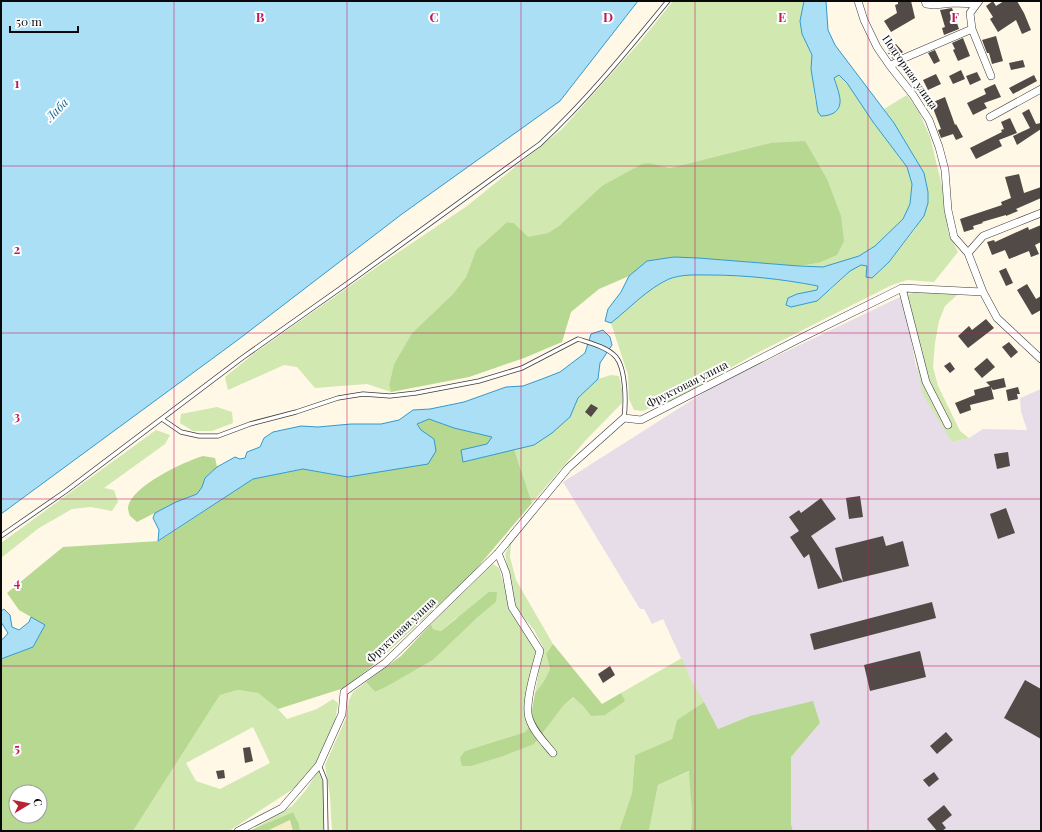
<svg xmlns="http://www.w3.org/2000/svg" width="1042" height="832" font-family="'Playfair Display',serif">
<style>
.industrial{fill:#e7dde9}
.farmland{fill:#f4edc7}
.green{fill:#d1e8b1;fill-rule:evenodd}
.forest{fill:#b6d890;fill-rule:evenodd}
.water{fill:#abdff6;stroke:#329acd}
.building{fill:#524a46}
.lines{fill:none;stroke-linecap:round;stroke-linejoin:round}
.lane-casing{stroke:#3c3c3c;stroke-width:5}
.street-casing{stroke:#3c3c3c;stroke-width:8}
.lane{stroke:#fff;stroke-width:3.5}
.street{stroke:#fff;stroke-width:7}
.grid{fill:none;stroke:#c2185b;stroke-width:1;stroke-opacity:0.55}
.labels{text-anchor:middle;stroke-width:4;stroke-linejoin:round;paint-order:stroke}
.street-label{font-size:11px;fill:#090909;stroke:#fff}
.water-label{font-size:12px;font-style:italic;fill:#14699a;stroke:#fff}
.grid-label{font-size:13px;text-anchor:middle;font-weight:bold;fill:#c2185b;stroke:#fff;stroke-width:4;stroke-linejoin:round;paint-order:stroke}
</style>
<rect width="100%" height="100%" fill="#fff8e6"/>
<path class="industrial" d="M900 297 905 307 916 366 952 442 969 438 983 429 1027 430 1021 412 1020 398 1041 389V831H793L791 824V757L820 723 750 716 718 729 691 680 663 619 652 624 644 609H640L563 482 714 386Z"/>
<path class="farmland" d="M291 820 293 831H267Z"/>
<path class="green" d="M673 1H804L800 21 802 34 812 55 811 69 815 99 821 116C829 116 840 112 840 103 841 97 836 84 834 77L839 75 847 83 873 122 907 167 912 184 910 204 903 219 875 246 859 257 823 267 799 266 818 263 770 143 670 168 650 163 548 233 528 238 514 223 507 222 476 250 466 277 453 294 412 333 394 364 389 385 391 392 367 384 315 388 297 367 284 365 228 390 225 377 256 352 384 262 467 206 562 129 640 42Z
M907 95 919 112 930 137 943 190 948 232 958 252 934 282 907 280 892 285 759 352 673 400 642 411 634 410 629 399 628 375 611 323C630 308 647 289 670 279 682 274 696 275 709 275 745 275 782 279 818 286L817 290 797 294 829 291 850 271 861 265 867 266 872 278 889 262 916 228 924 173 894 123 884 109Z
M916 292H946L957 295 945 306 939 321 935 343 933 367 938 386 960 431 969 438 952 442 923 395 905 307 900 297Z
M611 375 619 376 622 390V403L585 441 532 503 514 449 534 445 570 417 578 398 589 387 598 379Z
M217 407 232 412 233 423 212 431H193L180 423 181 414Z
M156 430 170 435 165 444 104 488 114 490 118 502 112 511 91 507 72 509 39 528 1 558V543Z
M511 543 510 557 516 580 553 644 546 654 550 669 544 681 535 693 543 647 534 630 515 607 505 554Z
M493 564 499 568 504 585 509 610 528 636 536 652 533 670 525 700 524 714 529 727 525 732 465 751 462 766 549 723 563 706 573 697 583 706 591 716 624 701 621 693 682 658 691 680 704 702 677 720 672 739 635 755 632 793 619 831H332L330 796 325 765 346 718 349 700 353 692 366 682 375 692 386 687 433 660 478 617 496 602 456 618 441 631 433 629 431 624Z
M238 690 258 693 278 709 287 719 317 709 333 699 338 703 335 721 317 762 296 787 235 827 229 831H133L220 695ZM253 727 270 763 220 789 196 781 186 763Z
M318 771 323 782 324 831H300L299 824 293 812 252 830 292 806 306 790Z
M690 771 692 814 691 831H649L658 785Z"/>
<path class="forest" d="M805 141 827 179 841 216 844 241 837 255 818 263 799 266 698 258 674 257 647 261 629 276 599 289 571 312 562 342 524 358 469 377 391 392 389 385 394 364 412 333 453 294 466 277 476 250 507 222 514 223 528 237 548 233 560 225 602 186 642 164 650 163 670 168 770 143Z
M429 419 454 428 492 437 488 444 462 450 463 462 514 449 532 503 471 575 371 667 344 688 278 709 258 693 238 690 220 695 133 831H1V659L33 647 45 625 19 610 7 593 63 547 159 541 253 479 303 469 348 477 434 439 421 430 417 423ZM16 792H40V816H16Z
M203 456 215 458 217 467 205 478 202 487 197 494 176 502 137 522 130 516C129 514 128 510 128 507 132 486 183 462 203 456Z
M489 592H497L496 602 478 617 433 660 386 687 375 692 366 682 401 656 431 624 433 629 441 631Z
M553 644 602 704 621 693 625 701 605 715 591 716 583 706 573 697 563 706 534 744 503 756 471 766H462L460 758 465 751 525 732 529 727 535 693 544 681 550 669 546 654Z
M813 701 820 723 791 757V824L793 831H691L692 814 689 771 658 785 649 831H619L632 793 635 755 672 739 677 720 704 702 718 729 750 716Z
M293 812 299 824 300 831H293L290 820 267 831H249Z"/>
<path class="water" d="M1 1H638L560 101 402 214 239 339 1 514Z
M804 1H826L828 30 835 45 894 123 924 173 928 192V203L924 216 889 262 872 278 866 277 867 266 861 265 850 271 817 301 791 307 786 305 788 298 797 294 817 290 818 286C782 279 745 275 709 275 696 275 682 274 669 279 647 289 630 308 611 323L605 321 608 309 621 292 629 276 647 261 674 257 698 258 799 266 823 267 859 256 875 246 903 219 910 204 912 184 907 167 873 122 847 83 839 75 834 78C836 84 841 97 840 103 839 113 829 116 821 116L818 112 811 69 812 55 802 34 800 21Z
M603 330 610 337 612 345 600 363 598 379 578 398 570 417 552 433 534 445 463 462 461 450 487 444 492 437 454 428 429 419 417 424 421 430 434 439 436 451 428 464 348 477 303 469 253 479 158 541 159 530 153 518 155 513 176 502 197 494 202 487 205 478 217 467 235 457 240 459 245 458 247 452 260 447 264 438 273 432 301 426 318 427 351 424H381L399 420 413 410 430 409 464 402 506 387 523 386 542 379 560 372 585 353 591 334Z
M4 609 10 615 12 627 19 630 29 622 31 617 45 625 33 647 1 659V640L4 638 8 633 1 622V611Z"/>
<path class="building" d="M898 1H911L915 18 891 32 884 21 897 13 895 5 898 4Z
M993 1 996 6 1004 1H1017L1024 13 1031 30 1022 34 1016 20 998 32 990 19 993 17 986 6Z
M952 8 959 29 944 35 942 28 945 27 940 10Z
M996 36 1003 61 992 64 989 53H987L982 40Z
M963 38 970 56 958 61 953 50 955 49 952 43Z
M896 44 903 52 893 59 887 52Z
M935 50 940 61 934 64 928 53Z
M1023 60 1025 67 1011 70 1009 63Z
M961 70 965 79 953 84 949 76Z
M977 72 981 80 970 85 966 76Z
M936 74 941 84 928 90 923 80Z
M1034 75 1037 81 1013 94 1009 88Z
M995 84 1001 97 984 103 987 108 973 115 967 103 986 94 984 89Z
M945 97 955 125 956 124 963 137 956 140 953 134 941 138 938 130 941 129 931 103Z
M1029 109 1036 124 1041 123V129L1017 145 1013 136 1030 128 1022 113Z
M1010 118 1017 133 999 140 1002 146 976 159 970 148 1002 132 1001 130 1004 129 1001 122Z
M1019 174 1024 193 1041 187V198L1016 209 1018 211 1006 216V215L982 222 983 223 973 226 974 229 964 232 960 219 1002 205 1001 202 1011 198 1005 177Z
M1041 225V242L1035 245 1039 254 1031 257 1029 251 1009 259 1005 250 992 255 987 242 994 240 995 242 1028 227 1029 230Z
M1006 268 1013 283 1006 286 999 271Z
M1027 284 1036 299 1041 296V310L1032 315 1017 290Z
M986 319 994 328 968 348 958 336 969 326 972 330Z
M1009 342 1018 352 1011 358 1002 347Z
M987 358 995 367 982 378 974 369Z
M950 362 955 369 950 373 944 366Z
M1004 378 1006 387 993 390 991 387 994 399 970 405 971 410 960 414 955 403 975 395 974 390 990 386 986 382Z
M1018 387 1020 394H1017L1018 399 1008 401 1006 390Z
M591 404 598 408 591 417 585 412Z
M1008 452 1010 466 997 469 994 454Z
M860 496 863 517 849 519 846 498Z
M821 498 836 519 811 536 843 582 818 589 809 554 804 558 790 537 799 531 789 517 799 510 801 513Z
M1006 508 1015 533 998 539 990 514Z
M883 536 886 546 903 541 909 566 843 582 835 548Z
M932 602 936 618 814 650 810 634Z
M920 651 926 677 870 691 864 665Z
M610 666 615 675 603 683 598 674Z
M1025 680 1041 689V739L1004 718Z
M946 732 953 740 937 754 930 746Z
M250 747 253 761 245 763 243 748Z
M224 770 225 778 218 779 216 771Z
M934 772 939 779 929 787 923 780Z
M944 805 952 815 942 823 946 828 942 831H937L927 819Z"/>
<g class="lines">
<defs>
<path id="lane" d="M162 419 181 432 199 436H218L250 424 296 412 338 398 363 394 390 396 416 393 479 381 522 368 578 339C590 343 607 347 616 357 626 369 626 403 624 418
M1 536 66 491 242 358 341 288 540 144C587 100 627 51 668 1
M319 765 325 780 326 831"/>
<path id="street" d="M858 1 864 20 877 47 890 66 913 95 929 120 939 147 945 170 948 210 954 237 968 253 983 292 997 318 1041 359
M925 1 926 4 934 5 954 3 976 4
M979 1 970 13 972 29 991 76
M890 66 902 59 972 29
M990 117 1041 89
M968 253 983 236 1041 213
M902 288 926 382 948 425
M498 553 506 573 512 607 540 651C536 666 524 704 529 718 533 731 544 742 553 753
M238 831 282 808 319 765 342 714 344 692 385 663 498 553 568 468 624 418 641 420 797 340 902 288 983 292"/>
</defs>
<use href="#lane" class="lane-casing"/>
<use href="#street" class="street-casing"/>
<use href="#lane" class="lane"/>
<use href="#street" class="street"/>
</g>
<path class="grid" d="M174 1V831M347 1V831M521 1V831M695 1V831M868 1V831M1 166H1041M1 333H1041M1 499H1041M1 666H1041"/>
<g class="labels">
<g class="street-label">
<text transform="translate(910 72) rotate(55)" y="4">Подгорная улица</text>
<text transform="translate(687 384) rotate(-27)" y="4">Фруктовая улица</text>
<text transform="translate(401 630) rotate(-43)" y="4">Фруктовая улица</text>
</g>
<g class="water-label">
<text transform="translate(57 110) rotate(-46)" y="4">Лаба</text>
</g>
</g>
<g class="grid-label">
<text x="260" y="22">B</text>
<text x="434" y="22">C</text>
<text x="608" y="22">D</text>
<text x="782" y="22">E</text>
<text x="955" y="22">F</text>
<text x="17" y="88">1</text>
<text x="17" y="254">2</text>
<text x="17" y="421">3</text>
<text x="17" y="587">4</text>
<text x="17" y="753">5</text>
</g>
<rect width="1042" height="832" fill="none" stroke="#090909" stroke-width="4"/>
<g transform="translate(28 804) rotate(80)"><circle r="19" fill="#ffffff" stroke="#9d9d9d"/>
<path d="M0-3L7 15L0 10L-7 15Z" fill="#b82334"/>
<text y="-6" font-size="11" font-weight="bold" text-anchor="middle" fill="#090909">С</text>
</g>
<path d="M10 26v6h68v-6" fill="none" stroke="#090909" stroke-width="2"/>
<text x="16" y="26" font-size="12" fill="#090909" stroke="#ffffff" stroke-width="3" paint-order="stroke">50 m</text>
</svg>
